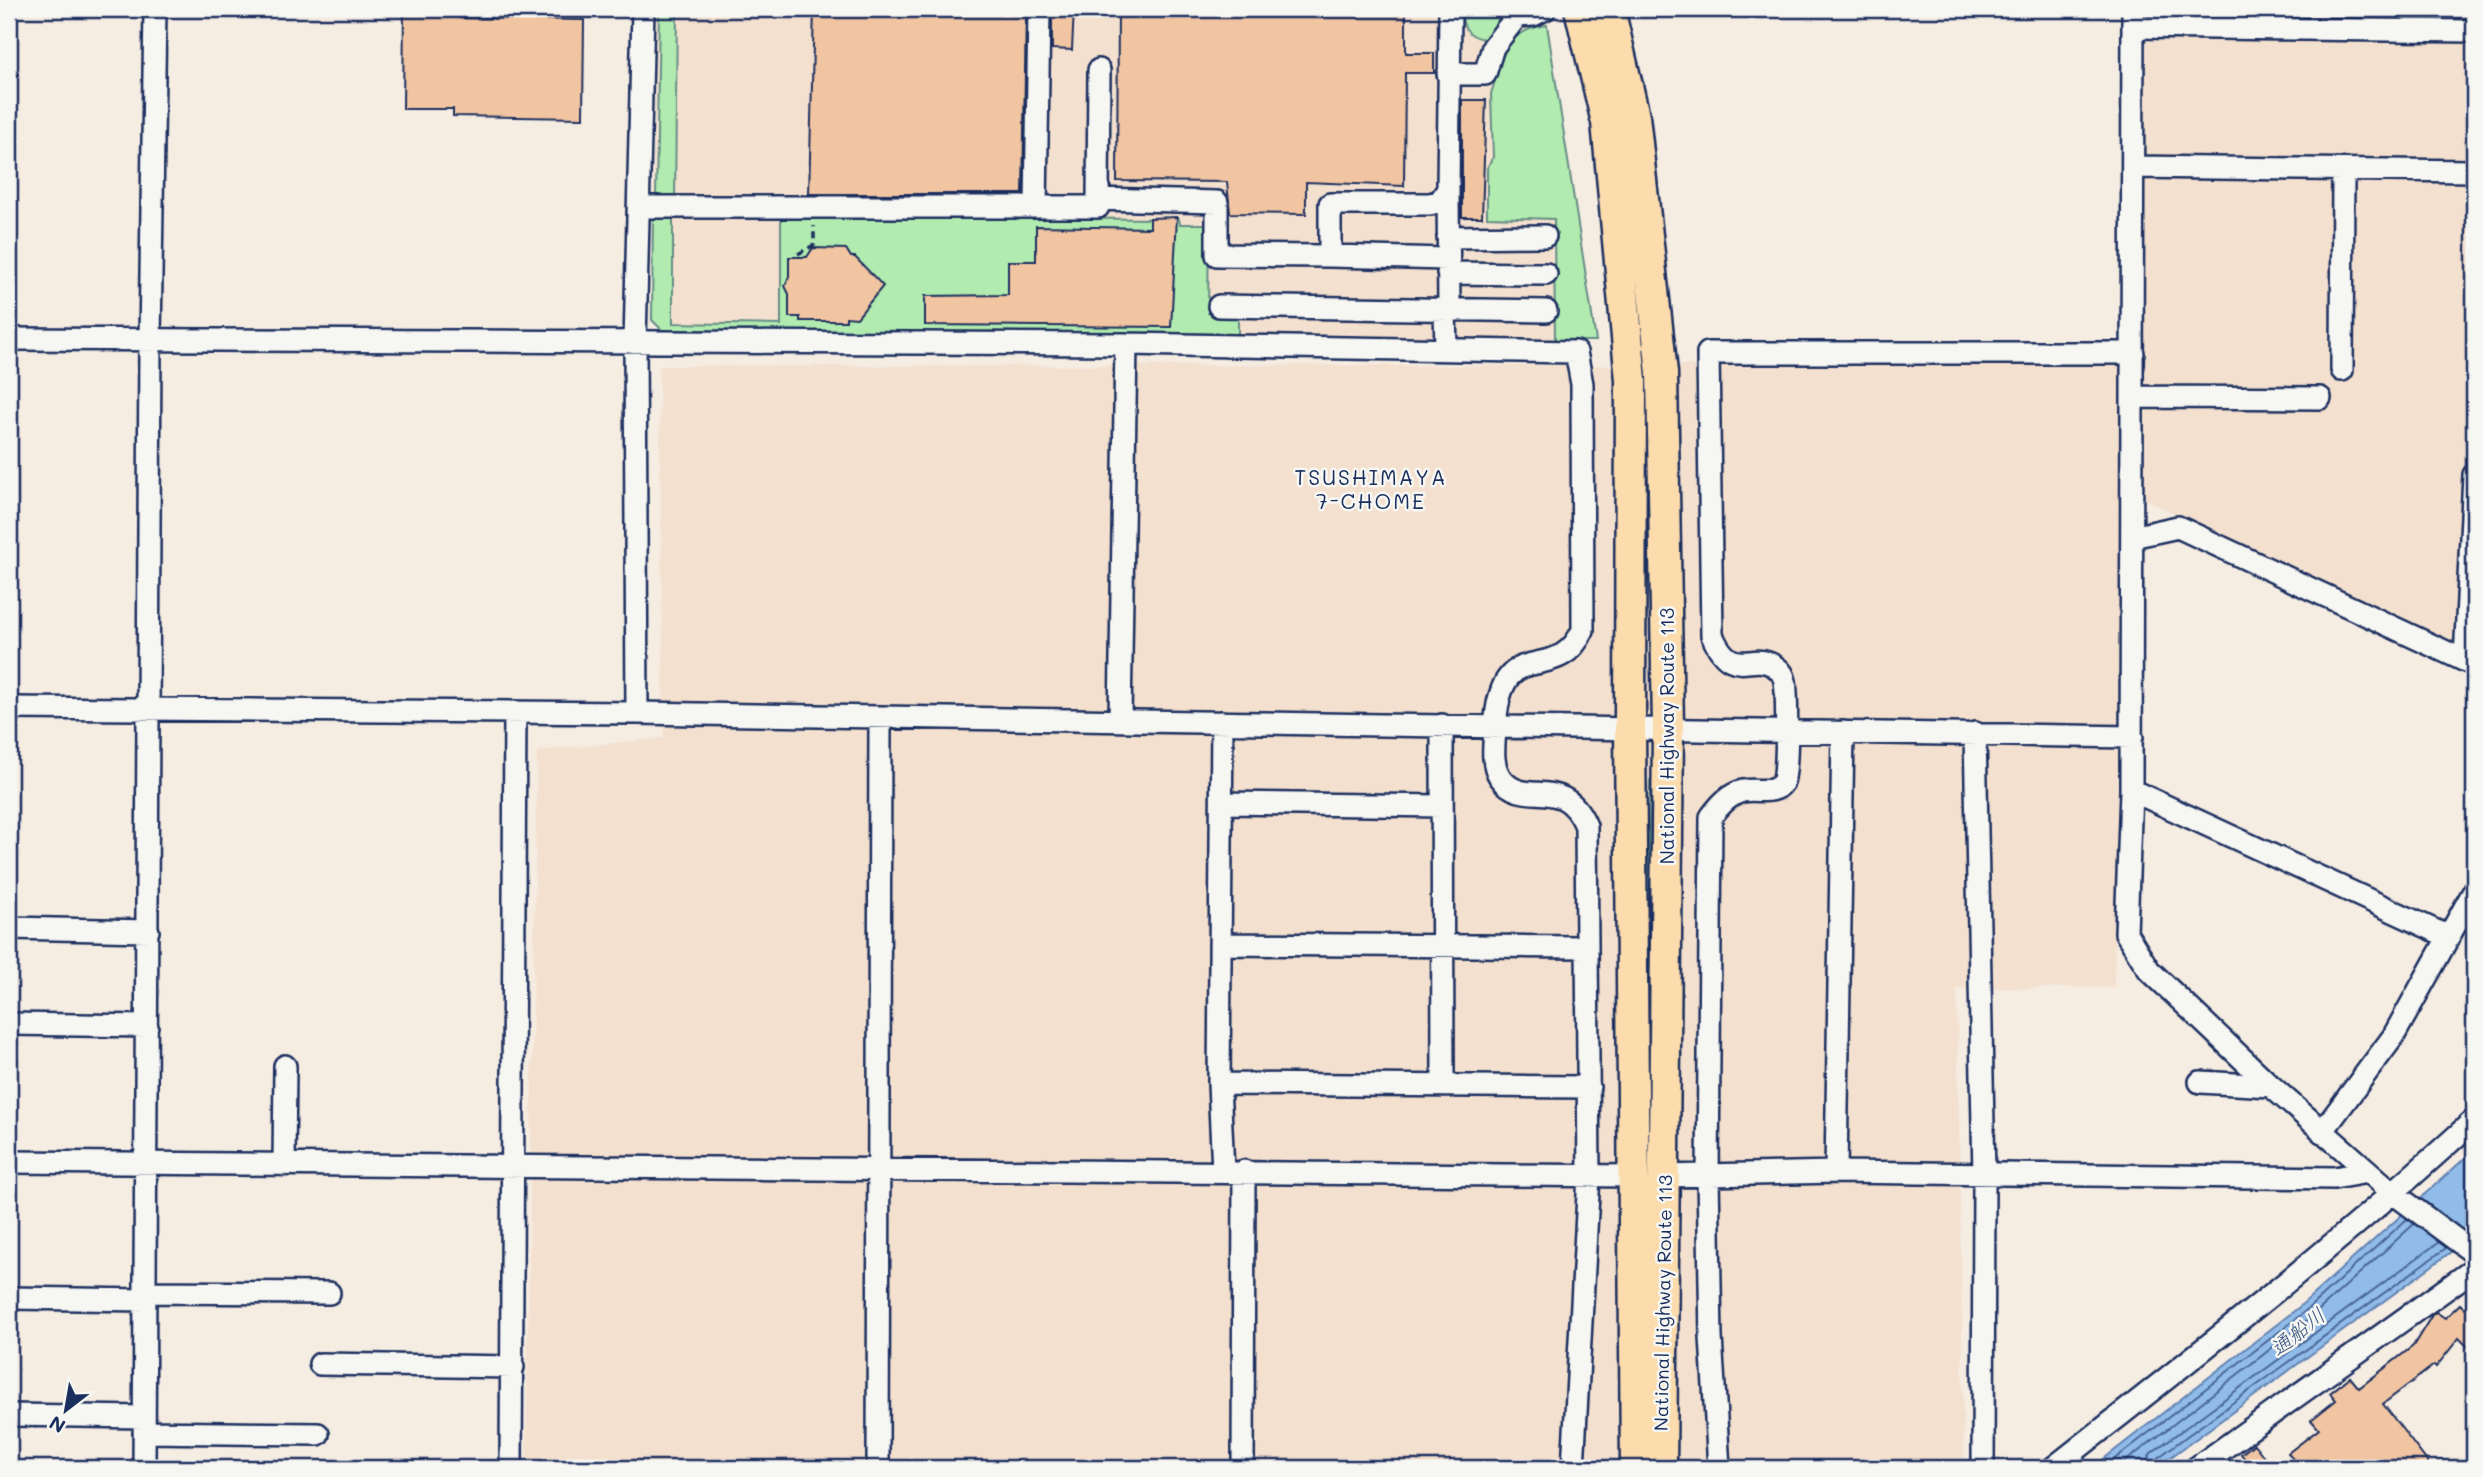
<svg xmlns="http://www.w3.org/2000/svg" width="2483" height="1477" font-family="Mali,'Klee One',sans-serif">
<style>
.built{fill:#f4e0ce}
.green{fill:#b1ebaf;stroke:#668d86;stroke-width:2}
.water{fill:#91bcea;stroke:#6284b2;stroke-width:2}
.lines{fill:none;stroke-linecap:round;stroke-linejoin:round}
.shore{stroke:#4a6796;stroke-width:2}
.building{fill:#f1c5a1;stroke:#1b2f5e;stroke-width:2}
.minor-casing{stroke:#1b2f5e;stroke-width:26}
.highway-casing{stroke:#1b2f5e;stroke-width:35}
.path{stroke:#1b2f5e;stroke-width:3.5;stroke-dasharray:7 5;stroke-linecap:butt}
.minor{stroke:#f6f6f2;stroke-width:21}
.highway{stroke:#fcdcac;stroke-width:30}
.labels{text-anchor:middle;stroke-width:5;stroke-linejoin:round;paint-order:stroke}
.street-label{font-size:19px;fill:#1b2f5e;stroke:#f6f6f2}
.neighbourhood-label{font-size:21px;letter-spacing:2px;fill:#1b2f5e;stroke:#f6f6f2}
.water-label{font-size:21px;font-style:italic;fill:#385281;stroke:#f6f6f2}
</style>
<rect width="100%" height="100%" fill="#f5ece2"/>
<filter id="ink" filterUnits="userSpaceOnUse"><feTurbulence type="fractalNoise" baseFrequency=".0143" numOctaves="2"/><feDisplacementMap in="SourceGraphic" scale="14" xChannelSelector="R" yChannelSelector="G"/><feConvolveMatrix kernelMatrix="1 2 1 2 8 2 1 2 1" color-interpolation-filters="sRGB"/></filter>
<g filter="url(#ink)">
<path class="built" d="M655 9H1545L1596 341 667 335 652 320Z
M2146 9H2474V661L2141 497Z
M2125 365 2114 987 1957 989 1964 1468H526L537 751 664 738 659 366Z"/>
<path class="green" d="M659 9H677L675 201 656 200Z
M1462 9H1499C1500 21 1496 34 1484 39 1467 36 1461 26 1462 9Z
M1547 25 1596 341H1555L1554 219 1487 217V168L1493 157 1491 94C1502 58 1504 30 1547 25Z
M653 213 673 214V323L781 325V217L1179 219 1180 224H1209L1208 313H1238V339L667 335 652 320Z
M1653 779 1650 1379 1640 949 1648 872 1650 780Z"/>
<path class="water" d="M2474 1150V1235L2156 1468H2092L2298 1308Z"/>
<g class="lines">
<path class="shore" d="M2103 1468 2302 1314 2407 1219
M2117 1468 2308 1320 2414 1224
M2144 1468 2151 1453 2439 1242
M2153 1468 2155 1460 2187 1436 2446 1248"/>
</g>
<path class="building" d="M404 9H459V18L584 20 583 118 453 116V109H403Z
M814 9H1026L1023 194H809Z
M1052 9H1074L1072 50 1052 49Z
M1118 9H1406V53H1434V73H1405L1404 186 1306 182V214L1230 213 1227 182 1117 181Z
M1462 100H1486L1482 217H1462Z
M1177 217 1171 327 925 325V296L1008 295V261H1036V226L1150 228V218Z
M813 248 846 249 851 257H855L883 286 857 318 846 317V321H800V317H789V294L785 286 789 276V257H807Z
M2474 1299V1353L2459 1338 2436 1367 2434 1365 2383 1404 2432 1468H2300L2288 1453 2319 1429 2311 1420 2336 1400 2330 1393 2350 1377 2359 1388 2413 1346 2432 1315 2436 1312 2445 1318 2460 1304 2464 1308Z
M2254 1444 2265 1458 2252 1468 2241 1454Z"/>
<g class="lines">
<defs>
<path id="minor" d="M2133 9 2131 790 2126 933 2149 970 2271 1086 2393 1193 2474 1253
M2133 27 2474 31
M1448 74H1485L1493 47 1517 16 1533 15 1545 9
M2133 167 2474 171
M1448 189 1449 310
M1098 199 1099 70
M638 207H1098V199L1217 202V255L1330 256V204H1430L1440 201 1448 189 1450 9
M1036 207 1039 9
M1448 237 1545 236
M1330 256 1447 259
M1448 273 1546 274
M1219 306 1546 311
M1445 310 1446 349
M9 339 1126 344 1576 352 1582 384 1583 630C1555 691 1500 627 1495 730 1494 746 1491 763 1500 777 1524 811 1563 771 1586 826L1589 1176 1573 1468
M2342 370 2343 170
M2133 397 2320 398
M2132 537 2178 527 2474 665
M2465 660 2474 475
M9 708 637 713 2132 737
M637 713 635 343 643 9
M1120 720 1126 344
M1222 722 1219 1084 1223 1171
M1442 725 1443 1085
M1975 733 1984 1175 1983 1468
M2131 790 2449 937
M1223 803 1442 806
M9 928 148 931
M1220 944 1587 947
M9 1024 147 1026
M2200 1082 2271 1086
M1219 1084 1589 1087
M2322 1132 2393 1037 2474 891
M9 1162 1635 1176
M284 1165 285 1066
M1836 1172 1843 732
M1665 1176 1836 1172 2334 1178 2368 1172
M146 1292 329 1293
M9 1298 145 1300
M320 1364 513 1367
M9 1415 144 1417
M144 1432 318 1434
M144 1468 150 340 155 9
M511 1468 515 712
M878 1468 880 717
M1243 1468 1244 1171
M1719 1468 1711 1337 1708 1177 1711 817C1719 806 1729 794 1743 791 1757 788 1774 796 1783 782 1788 775 1787 693 1785 681 1784 676 1781 671 1777 668 1753 648 1733 684 1712 635L1708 353H2133
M2053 1468C2196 1355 2340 1244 2474 1120
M2196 1468 2474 1269"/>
<path id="highway" d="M1580 9 1607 122 1631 380 1630 727 1636 1468
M1609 9 1634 116 1662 373 1668 728 1661 1468"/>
</defs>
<use href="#minor" class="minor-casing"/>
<use href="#highway" class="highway-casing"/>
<path class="path" d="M798 254 814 245V226"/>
<use href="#minor" class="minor"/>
<use href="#highway" class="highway"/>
</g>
</g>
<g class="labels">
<g class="street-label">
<text transform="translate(1667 736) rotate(-90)" y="7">National Highway Route 113</text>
<text transform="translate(1663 1303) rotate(-89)" y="7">National Highway Route 113</text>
</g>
<g class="neighbourhood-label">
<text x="1371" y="485">TSUSHIMAYA<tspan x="1371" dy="24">7-CHOME</tspan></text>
</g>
<g class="water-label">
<text transform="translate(2298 1332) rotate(-38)" y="7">通船川</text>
</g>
</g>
<rect width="2483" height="1477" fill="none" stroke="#f6f6f2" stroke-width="35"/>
<rect x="18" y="18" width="2448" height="1442" fill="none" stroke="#1b2f5e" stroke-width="2.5" filter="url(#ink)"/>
<g transform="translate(66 1410) rotate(211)" stroke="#f6f6f2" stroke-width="5" paint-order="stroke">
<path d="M0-5L12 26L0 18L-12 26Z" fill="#1b2f5e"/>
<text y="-10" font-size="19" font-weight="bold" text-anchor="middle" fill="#1b2f5e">N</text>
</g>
</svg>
